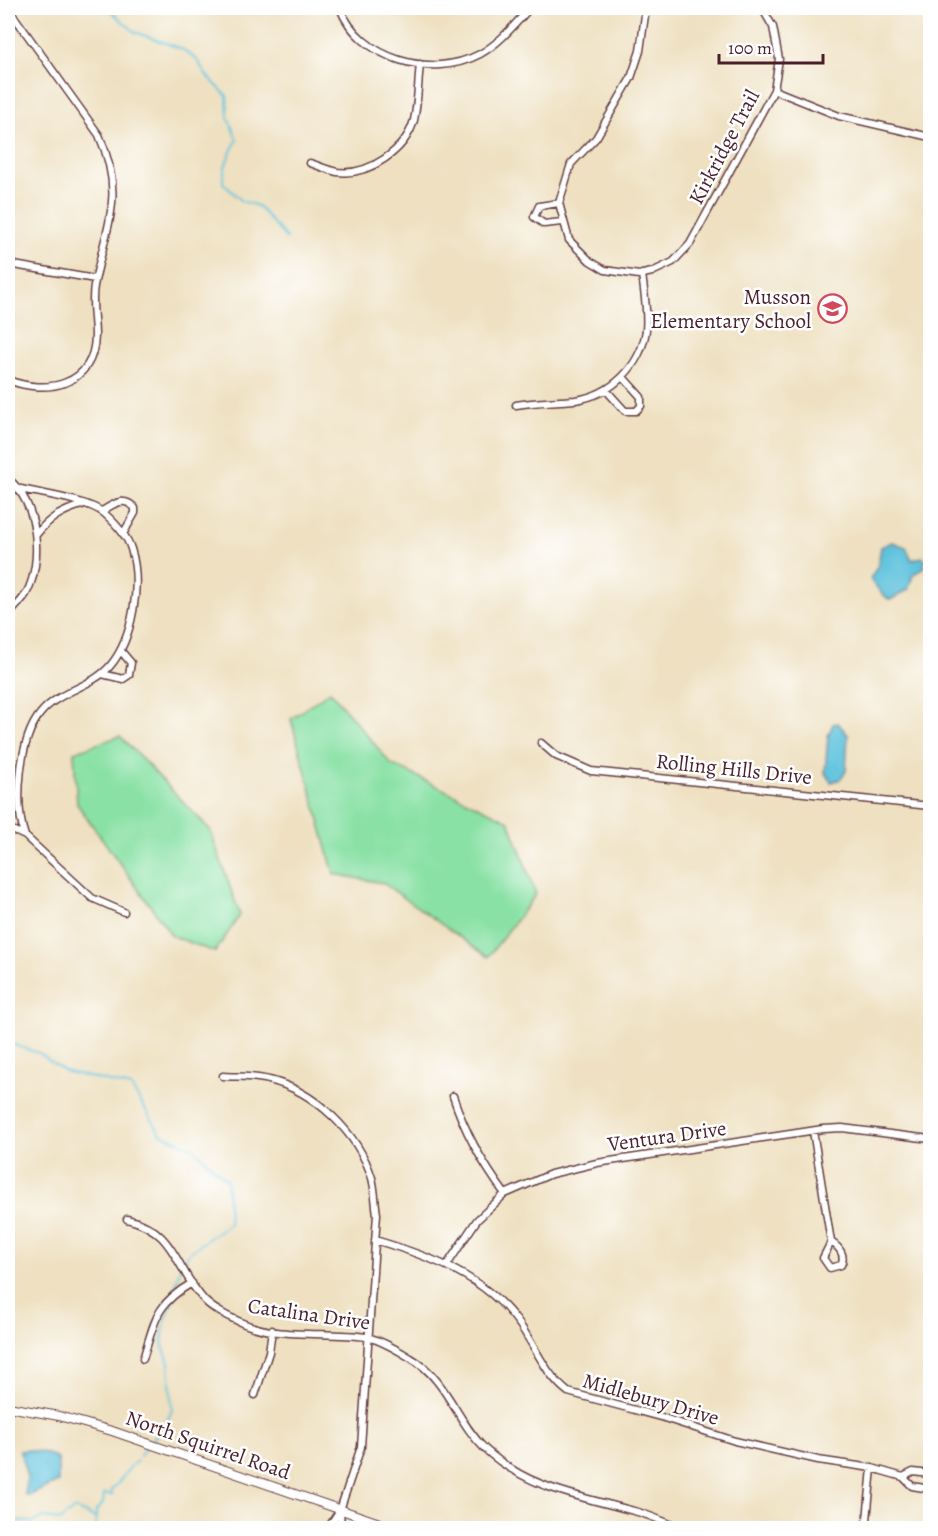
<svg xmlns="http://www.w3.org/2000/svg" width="938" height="1536" font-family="Alegreya,serif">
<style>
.green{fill:#89e1a5;stroke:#6a8068;stroke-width:1.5}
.water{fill:#5fc2dd;stroke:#547084;stroke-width:1.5}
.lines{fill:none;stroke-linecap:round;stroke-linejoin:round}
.stream{stroke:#5fc2dd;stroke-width:2}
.minor-casing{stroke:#633c41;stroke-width:9}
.tertiary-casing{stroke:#633c41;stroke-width:10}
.minor{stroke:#fff;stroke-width:6}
.tertiary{stroke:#fff;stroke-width:8}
.labels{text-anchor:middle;stroke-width:5;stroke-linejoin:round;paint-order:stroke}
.street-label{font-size:21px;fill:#4a1f2b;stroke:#fff}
.poi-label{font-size:21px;fill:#4a1f2b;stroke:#fff;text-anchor:end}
</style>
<rect width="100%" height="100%" fill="#fff"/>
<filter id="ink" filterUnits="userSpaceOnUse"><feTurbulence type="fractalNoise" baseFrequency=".0167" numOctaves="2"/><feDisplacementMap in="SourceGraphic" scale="12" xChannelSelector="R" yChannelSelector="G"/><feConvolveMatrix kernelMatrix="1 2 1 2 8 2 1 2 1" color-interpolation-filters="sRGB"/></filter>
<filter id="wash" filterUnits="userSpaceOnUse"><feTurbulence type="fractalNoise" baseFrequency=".008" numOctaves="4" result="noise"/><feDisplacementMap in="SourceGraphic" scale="24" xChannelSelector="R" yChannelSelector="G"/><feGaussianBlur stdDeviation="1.35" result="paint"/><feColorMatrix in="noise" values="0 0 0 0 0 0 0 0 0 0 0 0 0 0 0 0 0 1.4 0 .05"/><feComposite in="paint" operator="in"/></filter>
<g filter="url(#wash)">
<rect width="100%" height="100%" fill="#eee0c0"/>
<path class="green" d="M330 691 391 764 509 821 536 894 488 957 383 883 334 874 291 719Z
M120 736 210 830 240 915 215 952 172 936 77 804 74 752Z"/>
<path class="water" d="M892 542 906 547 912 560 922 557 925 560 924 567 913 575 908 590 890 600 883 595 870 579 878 565 881 547Z
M838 723 848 735 846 771 841 779 831 782 825 773 828 736 833 724Z
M28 1450 45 1453 58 1459V1482L28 1496 25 1495 27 1477 20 1451Z"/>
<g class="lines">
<path class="stream" d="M107 8 135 32 182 49 197 60 206 75 227 96 228 117 237 140C229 155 223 166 223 183L242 201 258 206 287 239
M8 1043 39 1053 64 1071 131 1087 161 1134 193 1148 227 1180 229 1224 190 1252 182 1263
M174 1294 180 1268
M150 1442 164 1427 172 1410 169 1363 162 1343 164 1324 173 1299
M140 1456 147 1446
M8 1521 34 1522 43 1517 59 1521 75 1509 95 1518
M96 1528V1511L103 1504 104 1494 112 1495 111 1490C122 1482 125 1469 137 1461"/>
</g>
</g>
<g filter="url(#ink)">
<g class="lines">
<defs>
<path id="minor" d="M340 8C360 59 431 80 480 54 500 43 514 25 530 8
M646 8 640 51 631 78 596 138 571 164 559 203 569 240 590 261 605 270 639 275 652 272 673 262 690 244 774 90 779 59 773 27 762 8
M774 90 839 116 930 137
M310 163C319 166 328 170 337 172 369 176 406 150 414 120 418 102 418 82 420 64
M559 203 539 206 534 217 544 224 562 222
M8 264 95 279
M8 380C47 395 94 386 95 336 95 319 91 303 94 286 106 225 126 197 99 135L8 8
M606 390 625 411H636L641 406V397L623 377
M516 405C536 401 555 402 575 400 612 395 641 366 646 330 648 312 644 292 642 274
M8 479C38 501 44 562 26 594 21 602 13 609 8 616
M21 489C42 494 87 500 104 513 114 522 127 535 131 549 142 583 133 639 110 666 91 688 59 690 40 714 19 740 14 805 25 836
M102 511C114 504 123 496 135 508V513L123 534
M36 535C49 518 62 511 82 505
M102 674 123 679 129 675 131 663 121 651
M541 743 556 756 591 771 930 806
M8 801 17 793
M8 828 25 836 92 898 124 912
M223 1076C238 1077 255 1076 269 1080 315 1091 358 1133 372 1178 375 1189 375 1202 377 1214L361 1447 340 1510 328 1528
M453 1096C465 1133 482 1163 505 1194
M813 1131 831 1242 823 1258 830 1268 841 1265C846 1255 839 1247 831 1242
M127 1219C177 1231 174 1268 205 1301 212 1308 226 1316 236 1320 274 1340 324 1331 366 1337 380 1339 399 1351 411 1358 447 1379 456 1421 485 1449 528 1489 580 1496 634 1511 650 1515 666 1523 681 1528
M375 1240C429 1256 486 1276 520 1325 536 1348 545 1374 568 1392L661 1417 735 1441 818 1460 872 1468 903 1477 912 1486 930 1489
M447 1265 477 1220 505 1194 551 1174 597 1163 823 1129 842 1128 930 1139
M143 1359C155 1321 155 1304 192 1283
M255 1395 269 1352 272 1330
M903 1477 913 1472 930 1474
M340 1510 341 1528
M863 1528 867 1520 872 1468"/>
<path id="tertiary" d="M8 1407 59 1416 112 1431 394 1528"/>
</defs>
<use href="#minor" class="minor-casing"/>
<use href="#tertiary" class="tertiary-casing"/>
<use href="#minor" class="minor"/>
<use href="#tertiary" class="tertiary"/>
</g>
</g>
<defs>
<symbol id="school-ring" viewBox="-11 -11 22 22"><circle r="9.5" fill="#fff" stroke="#d1495b" stroke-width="1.5"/><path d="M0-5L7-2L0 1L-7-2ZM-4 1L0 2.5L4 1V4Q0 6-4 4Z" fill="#d1495b"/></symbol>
</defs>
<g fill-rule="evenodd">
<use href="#school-ring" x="816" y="292" width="33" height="33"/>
</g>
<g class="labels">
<g class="street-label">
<text transform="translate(724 147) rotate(-62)" y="7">Kirkridge Trail</text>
<text transform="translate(734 769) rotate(6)" y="7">Rolling Hills Drive</text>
<text transform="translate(667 1136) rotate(-8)" y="7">Ventura Drive</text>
<text transform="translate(309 1314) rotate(8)" y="7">Catalina Drive</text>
<text transform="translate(651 1399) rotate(16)" y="7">Midlebury Drive</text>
<text transform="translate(208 1445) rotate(19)" y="7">North Squirrel Road</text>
</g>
<g class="poi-label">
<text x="811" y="304">Musson<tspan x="811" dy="24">Elementary School</tspan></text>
</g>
</g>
<rect width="938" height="1536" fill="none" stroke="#fff" stroke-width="30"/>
<path d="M719 54v9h104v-9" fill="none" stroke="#4a1f2b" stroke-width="3"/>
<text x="728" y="54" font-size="18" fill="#4a1f2b" stroke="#ffffff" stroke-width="4.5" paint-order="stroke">100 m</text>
</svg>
